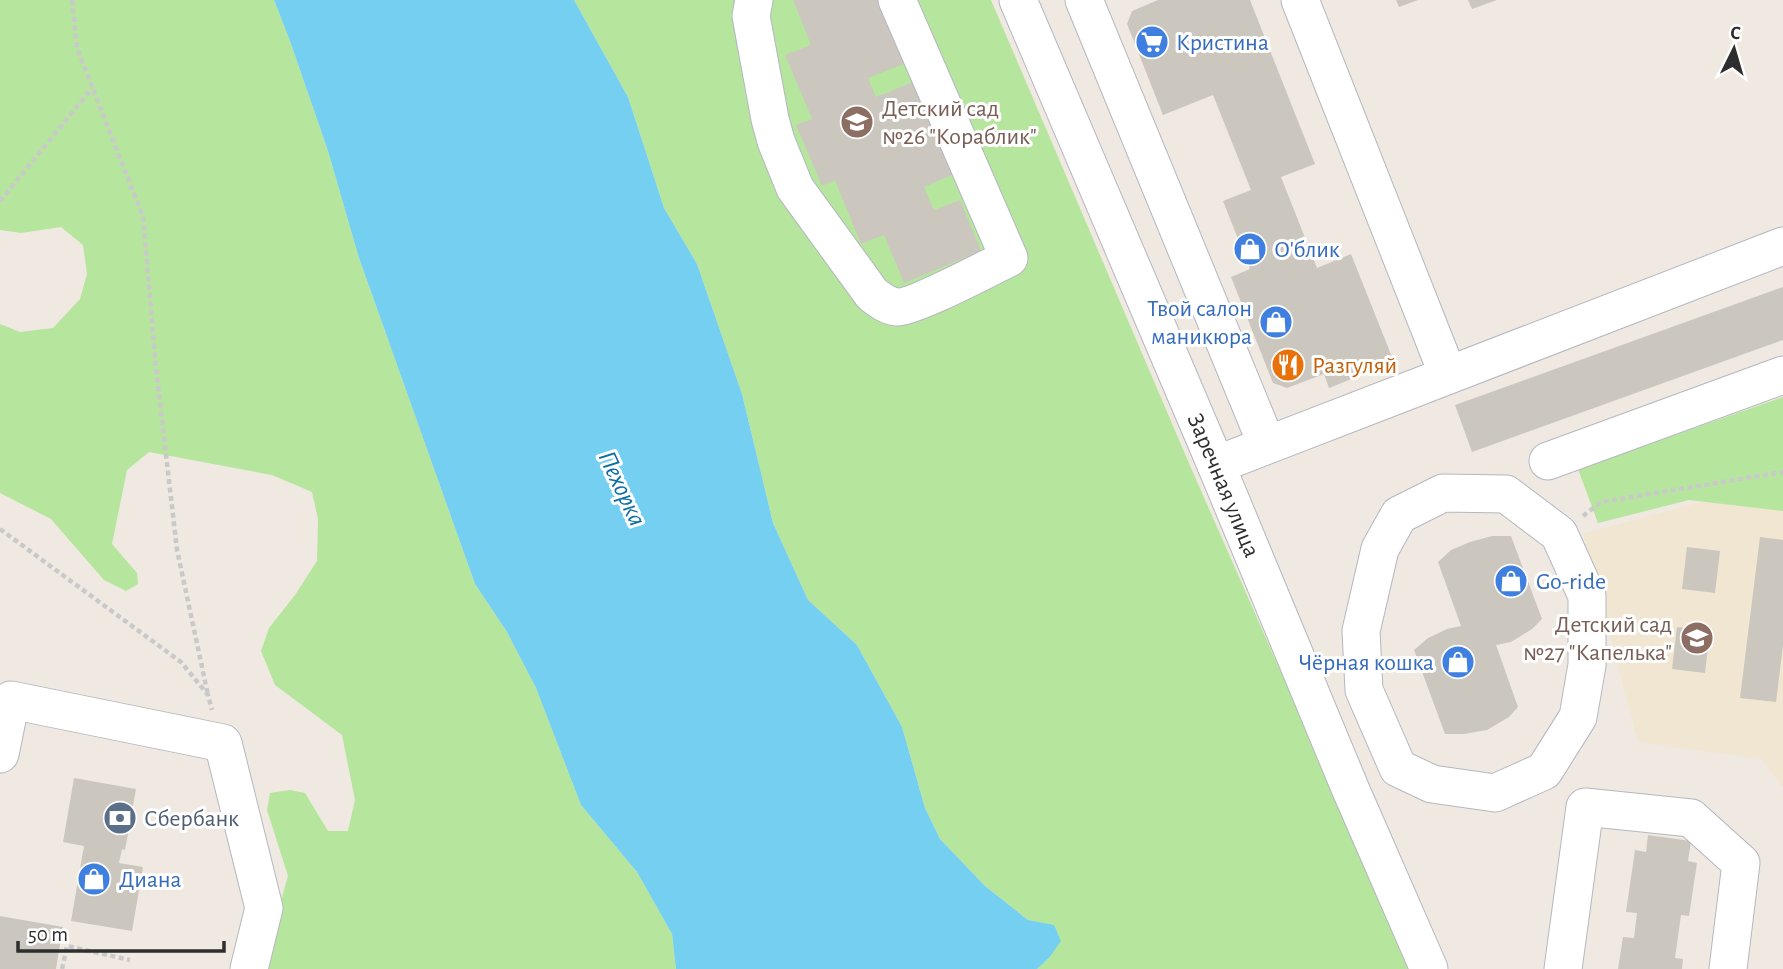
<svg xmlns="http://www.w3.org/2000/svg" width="1783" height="969" font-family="'Alegreya Sans',sans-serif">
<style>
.education{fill:#f0e6d1}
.green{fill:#b6e59e}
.water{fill:#75cff0}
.building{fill:#cbc7bf}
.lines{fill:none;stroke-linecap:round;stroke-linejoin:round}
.minor-casing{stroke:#b4b7c1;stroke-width:39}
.path{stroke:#c9c9c9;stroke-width:4.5;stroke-dasharray:5 3.5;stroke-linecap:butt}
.minor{stroke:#fff;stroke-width:37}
.labels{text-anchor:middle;stroke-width:6;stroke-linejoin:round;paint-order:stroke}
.shop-label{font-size:24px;fill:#366cbe;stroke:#fff;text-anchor:start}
.education-label{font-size:24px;fill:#785e54;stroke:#fff;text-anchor:start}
.food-label{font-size:24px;fill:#c56008;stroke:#fff;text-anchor:start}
.street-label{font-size:24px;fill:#2e2e2e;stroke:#fff}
.service-label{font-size:24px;fill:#4e5e75;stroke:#fff;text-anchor:start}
.water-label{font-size:26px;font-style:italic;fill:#0d6fa3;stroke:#fff}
</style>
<rect width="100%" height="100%" fill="#efe9e1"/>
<path class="education" d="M1727 495 1783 501V787L1761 759 1638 742 1583 534Z"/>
<path class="green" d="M0 0H274L290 41 328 151 359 258 475 584 507 632 536 688 581 805 637 872 672 934 676 969H267L282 897 288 876 267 810 270 793 290 790 305 793 328 831H348L355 800 342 735 275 685 261 651 269 628 295 595 317 561 318 519 312 492 272 475 149 452 127 470 112 544 137 573 138 584 126 591 104 580 51 519 0 493V324L20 332 53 328 80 299 87 274 83 245 61 227 21 233 0 230Z
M574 0H991L1191 468 1306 729 1408 969H1037L1049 958 1054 926 1028 920 985 886 940 839 925 808 902 727 857 645 808 600 773 523 742 394 697 264 664 208 628 97Z
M1783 397V511L1689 500 1598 523 1578 469Z"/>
<path class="water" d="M274 0H574L628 97 664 208 697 264 742 394 773 523 808 600 857 645 902 727 925 808 940 839 985 886 1028 920 1054 925 1061 941 1049 958 1037 969H676L672 934 637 872 581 805 536 688 507 632 475 584 359 258 328 151 290 41Z"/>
<path class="building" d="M793 0H880L906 63 868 78 876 97 913 82 952 175 924 187 934 210 960 200 981 251 904 283 884 235 861 244 835 180 822 186 796 125 812 119 785 55 811 45Z
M1158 0H1250L1315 164 1281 177 1317 268 1351 254 1394 362 1329 388 1324 374 1287 388 1273 383 1231 277 1250 269 1223 201 1251 190 1213 95 1163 115 1127 24 1132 11Z
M1396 0H1418L1399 7Z
M1468 0H1497L1472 9Z
M1783 287V340L1472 452 1455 405Z
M1492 536H1511L1542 619 1532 629 1511 642 1496 645 1518 707 1509 717 1487 730 1464 734H1445L1414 650 1428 638 1447 629 1461 626 1438 562 1451 550 1470 542Z
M1760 537 1783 540V646L1776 702 1740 698Z
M1687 547 1720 551 1715 593 1682 589Z
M1677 627 1710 631 1705 673 1672 669Z
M74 778 136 789 125 850 122 849 119 863 143 867 132 931 71 921 84 846 63 842Z
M1648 835 1691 841 1688 861 1697 863 1689 916 1681 915 1675 958 1683 959 1682 969H1618L1623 937 1634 938 1637 913 1626 912 1635 850 1646 852Z
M0 916 63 927 56 969H0Z"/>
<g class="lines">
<defs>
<g id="minor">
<path d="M754 0 751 16 770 119 776 141 795 188 872 294C880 300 887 306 897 307 913 308 990 267 1009 258L897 0"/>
<path id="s1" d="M1018 0 1216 465 1350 788 1429 969"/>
<path d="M1084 0 1267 445"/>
<path d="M1300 0 1448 375"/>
<path d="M1548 461 1783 375"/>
<path d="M1216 465 1783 246"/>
<path d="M1443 493 1506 494 1559 534 1587 596V665L1578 717 1544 771 1495 793 1432 784 1398 768 1364 690 1361 631 1380 549 1399 515Z"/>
<path d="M0 754 11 700 223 743 264 908 249 969"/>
<path d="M1563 969 1585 807 1691 818 1741 863 1728 969"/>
</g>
</defs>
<use href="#minor" class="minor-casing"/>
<path class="path" d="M72 0 77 48 143 217 156 368 177 550 208 695
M0 201 92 88
M1583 516 1601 502 1783 472
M0 529 181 662 208 695 212 710
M62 969 67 946 130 960"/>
<use href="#minor" class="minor"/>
</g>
<defs>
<symbol id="supermarket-disc" viewBox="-11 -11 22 22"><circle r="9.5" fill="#3f7fe0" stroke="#fff"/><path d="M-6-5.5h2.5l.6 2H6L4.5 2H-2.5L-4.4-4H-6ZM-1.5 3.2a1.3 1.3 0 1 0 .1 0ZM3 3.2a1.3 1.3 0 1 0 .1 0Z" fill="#fff"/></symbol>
<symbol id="school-disc" viewBox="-11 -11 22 22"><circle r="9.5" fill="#8d6e63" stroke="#fff"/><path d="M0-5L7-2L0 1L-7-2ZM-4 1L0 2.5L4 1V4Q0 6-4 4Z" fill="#fff"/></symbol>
<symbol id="shop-disc" viewBox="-11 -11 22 22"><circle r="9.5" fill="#3f7fe0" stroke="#fff"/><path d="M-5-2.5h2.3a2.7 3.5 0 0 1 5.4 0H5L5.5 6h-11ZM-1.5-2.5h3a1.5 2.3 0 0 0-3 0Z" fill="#fff"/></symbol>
<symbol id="restaurant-disc" viewBox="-11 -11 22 22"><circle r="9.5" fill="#e8710a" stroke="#fff"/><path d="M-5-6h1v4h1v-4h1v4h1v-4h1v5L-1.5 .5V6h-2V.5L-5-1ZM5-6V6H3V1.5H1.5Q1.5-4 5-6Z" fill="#fff"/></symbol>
<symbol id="bank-disc" viewBox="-11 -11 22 22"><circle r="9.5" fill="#5c6f8a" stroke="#fff"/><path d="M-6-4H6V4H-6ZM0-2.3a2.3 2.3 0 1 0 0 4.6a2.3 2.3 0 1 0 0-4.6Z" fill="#fff"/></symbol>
</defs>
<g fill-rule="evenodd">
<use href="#supermarket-disc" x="1133" y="23" width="38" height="38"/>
<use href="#school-disc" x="838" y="103" width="38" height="38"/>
<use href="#shop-disc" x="1231" y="230" width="38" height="38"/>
<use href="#shop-disc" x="1257" y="303" width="38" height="38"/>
<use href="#restaurant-disc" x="1269" y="346" width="38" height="38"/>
<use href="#shop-disc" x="1492" y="562" width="38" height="38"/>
<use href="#school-disc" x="1678" y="619" width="38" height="38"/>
<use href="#shop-disc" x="1439" y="643" width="38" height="38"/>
<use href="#bank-disc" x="101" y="799" width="38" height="38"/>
<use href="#shop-disc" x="75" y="860" width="38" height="38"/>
</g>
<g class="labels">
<g class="shop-label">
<text x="1176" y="50">Кристина</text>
<text x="1274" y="257">О'блик</text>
<text x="1252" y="316" text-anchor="end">Твой салон<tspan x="1252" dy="28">маникюра</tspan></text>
<text x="1536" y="589">Go-ride</text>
<text x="1434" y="670" text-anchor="end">Чёрная кошка</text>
<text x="119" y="887">Диана</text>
</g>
<g class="education-label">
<text x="882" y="116">Детский сад<tspan x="882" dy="28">№26 "Кораблик"</tspan></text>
<text x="1672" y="632" text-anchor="end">Детский сад<tspan x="1672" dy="28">№27 "Капелька"</tspan></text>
</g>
<g class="food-label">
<text x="1312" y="373">Разгуляй</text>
</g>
<g class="street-label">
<text dy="8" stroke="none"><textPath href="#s1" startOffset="527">Заречная улица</textPath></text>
</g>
<g class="service-label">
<text x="144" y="826">Сбербанк</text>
</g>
<g class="water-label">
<text transform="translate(623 488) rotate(65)" y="9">Пехорка</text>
</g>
</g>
<g transform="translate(1734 49) rotate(5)" stroke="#ffffff" stroke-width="5" paint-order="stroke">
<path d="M0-5L12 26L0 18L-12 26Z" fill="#2e2e2e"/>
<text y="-10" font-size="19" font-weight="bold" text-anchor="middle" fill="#2e2e2e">С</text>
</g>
<path d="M18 941v10h206v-10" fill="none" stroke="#2e2e2e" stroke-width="3.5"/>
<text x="28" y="941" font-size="21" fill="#2e2e2e" stroke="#ffffff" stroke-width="5" paint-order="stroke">50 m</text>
</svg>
